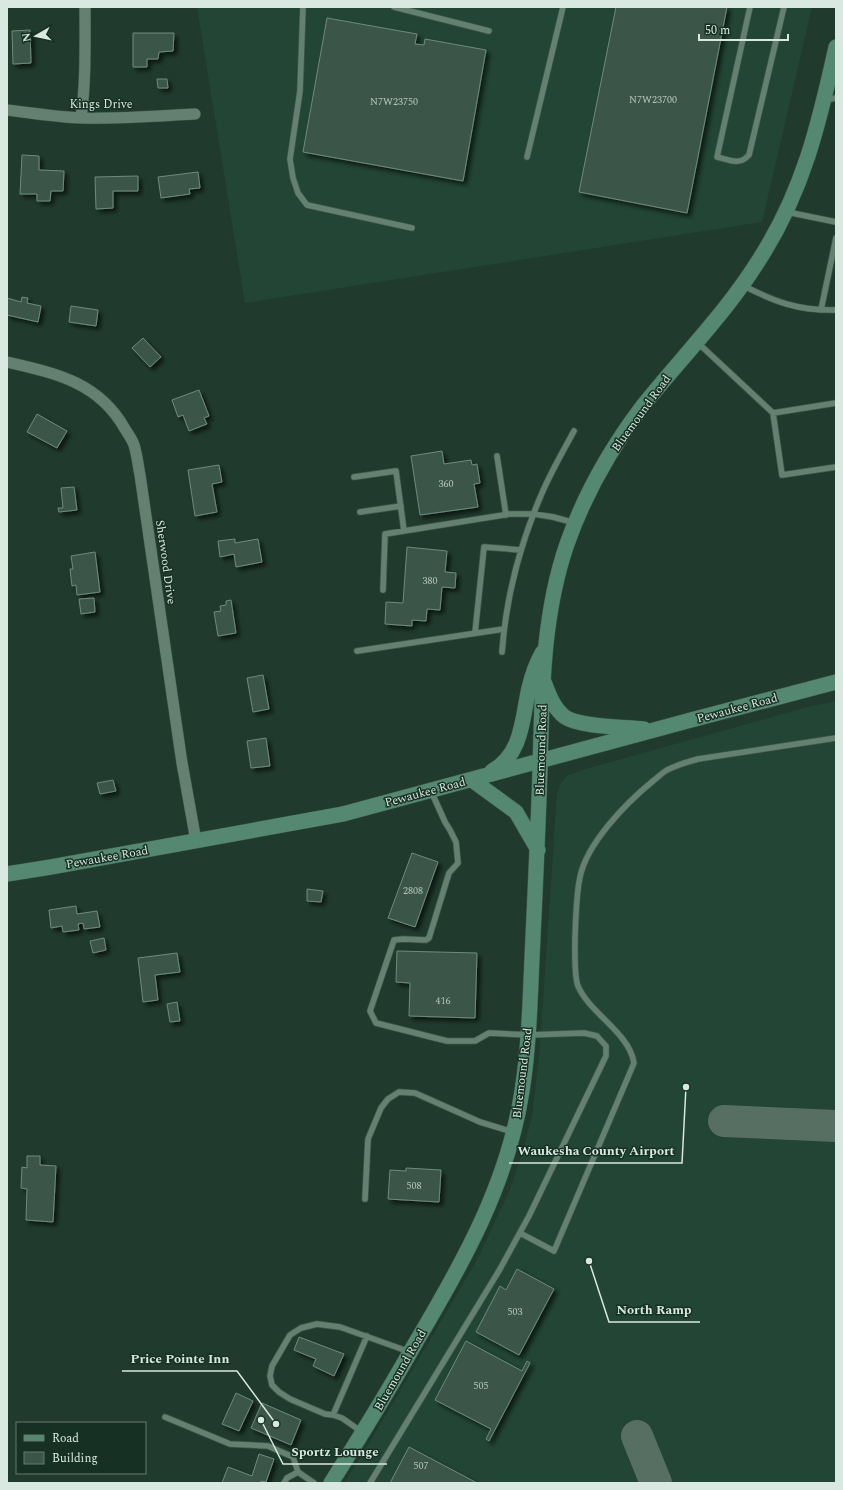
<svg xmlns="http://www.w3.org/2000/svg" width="843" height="1490" font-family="Spectral,serif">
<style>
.built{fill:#224535}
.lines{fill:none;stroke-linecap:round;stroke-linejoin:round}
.taxiway{stroke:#576e63;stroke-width:32}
.building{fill:#3a5648;stroke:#6e8b7c;filter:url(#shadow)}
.service-casing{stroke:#3e554b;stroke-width:7}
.minor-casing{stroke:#3e554b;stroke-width:12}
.secondary-casing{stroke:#3e554b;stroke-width:16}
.service{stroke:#638071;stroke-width:5.5}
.minor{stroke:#638071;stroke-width:11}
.secondary{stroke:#548871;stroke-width:15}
.labels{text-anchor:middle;stroke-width:3;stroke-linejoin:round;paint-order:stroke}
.number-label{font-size:10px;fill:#b1c4ba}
.street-label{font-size:12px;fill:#d9e8e0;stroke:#163124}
.leader{fill:none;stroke:#d9e8e0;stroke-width:1.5}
.callout-dot{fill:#d9e8e0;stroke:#163124;stroke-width:1.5}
.callout-label{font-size:13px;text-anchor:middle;font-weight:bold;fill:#d9e8e0;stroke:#163124;stroke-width:3;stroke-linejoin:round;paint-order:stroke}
</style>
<defs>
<filter id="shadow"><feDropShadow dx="3.5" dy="3.5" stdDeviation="2" flood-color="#0009"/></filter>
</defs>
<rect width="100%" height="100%" fill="#203b2e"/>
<path class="built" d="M197 7H812L762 222 245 303Z
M836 701V1483H344L371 1440 477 1260 509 1192 522 1154 532 1116 539 1059 557 794 560 784 567 776 582 770 808 707Z"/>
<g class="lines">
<path class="taxiway" d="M724 1121 836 1126
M637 1436 656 1483"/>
</g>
<path class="building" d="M616 7H727L687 213 579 192Z
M327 18 417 34 415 44 424 45 425 39 486 50 463 181 303 152Z
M30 30 31 63 13 64 12 31Z
M133 33H174L173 51 159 52 158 59H147V67H133Z
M157 79H167L168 88H158Z
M22 155 39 156V170L64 171 63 191H51L50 201H37V194H20Z
M198 172 200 188 189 189 190 194 161 198 158 177Z
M138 176V191H113V208L96 209 95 177Z
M22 297 28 298 27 303 41 306 38 322 7 315V298L21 302Z
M71 306 98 310 96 326 69 322Z
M143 338 161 357 150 367 132 348Z
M199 390 209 416 204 418 207 424 189 431 183 415 178 417 172 400Z
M37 414 67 431 57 448 27 432Z
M442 451 444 464 471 460 472 465 477 464 480 483 474 484 478 507 420 515 411 456Z
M219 465 222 482 212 484 217 512 195 516 188 470Z
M74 487 77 510 59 512 58 508H63L61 488Z
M235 539V543L258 539 262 562 236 567 234 554 220 557 218 541Z
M407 547 447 551 445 572 456 573 455 588 442 587 440 610 427 609 426 621 412 620V626L385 624 386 602 403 603Z
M95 552 100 592 77 595 76 585 72 586 70 569H73L71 556Z
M94 598 95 612 81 614 79 599Z
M231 600 236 633 218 636 214 612 221 611 220 606 226 605V601Z
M263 675 269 709 253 712 247 678Z
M266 738 270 766 251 768 247 741Z
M113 780 116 791 100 794 97 783Z
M412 853 438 862 415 927 388 918Z
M307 889 323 891 321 902 307 901Z
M76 906 77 914 97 911 100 927 84 929 83 923 78 924 79 930 63 932 62 926 51 928 49 910Z
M104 938 106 950 93 953 90 941Z
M397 951 477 953 475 1018 409 1016 410 983 396 982Z
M177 953 180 972 155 975 158 1000 143 1002 138 958Z
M177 1002 180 1021 170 1022 167 1004Z
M27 1156H40V1165L56 1166 53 1222 26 1220 27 1189 21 1188 22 1167 27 1168Z
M406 1168 441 1170 439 1202 388 1199 390 1170 406 1171Z
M517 1269 554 1289 519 1355 476 1332 500 1286 506 1290Z
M299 1337 344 1354 334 1376 313 1366 316 1359 294 1350Z
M466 1341 522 1371 527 1361 530 1363 489 1441 486 1439 491 1429 435 1400Z
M236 1393 253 1401 239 1431 222 1424Z
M262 1403 301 1420 291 1445 251 1428Z
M409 1447 477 1483H390Z
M259 1454 274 1459 266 1482 261 1481 260 1483H222L228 1467 252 1476Z"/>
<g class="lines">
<defs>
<path id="service" d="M303 7 300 91 290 159 293 178 298 193 307 205 412 228
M394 7 489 31
M750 7 717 157C730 160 739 166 749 155L784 7
M825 100 836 98
M527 157 563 7
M787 212 836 222
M742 285C775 302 799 311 836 310
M821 310 836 238
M698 343 773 413 782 475 836 467
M773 413 836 403
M497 456 506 515
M354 477 396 471 404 531
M360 512 401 506
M383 590 385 534 510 514H534L553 517 575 523
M475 633 484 547 521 550
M357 651 504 629
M502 652C506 597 520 544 542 493 551 472 563 451 574 431
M365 1199 368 1139 381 1108 388 1099 399 1092 415 1093 480 1122 513 1132
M520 1233 554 1251 634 1063C629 1032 590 1014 578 986 574 977 575 948 575 937 576 917 576 896 580 877 587 843 626 803 653 781 657 778 662 773 667 770 677 765 687 762 698 759L836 738
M333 1415 367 1336
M165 1417 230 1444 268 1446 293 1457 298 1472 314 1483
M362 1432 342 1418 333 1415 325 1414 290 1399 279 1392 272 1385 270 1376 272 1366 290 1335 301 1328 317 1324 340 1327 410 1352
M284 1483 287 1478 298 1472
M370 1483 500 1269 529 1216 606 1056V1046L597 1036 584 1033 529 1035 489 1033 475 1041H447L376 1023 370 1011 394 940 403 939 426 940 429 938 449 873 458 863 456 842 450 830 445 822 431 791"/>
<path id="minor" d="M7 110C32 113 56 117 81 118 119 119 157 116 195 114
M81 118C86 81 85 44 85 7
M7 362C55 373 99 382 125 429 128 434 132 439 134 445 137 454 138 465 140 475L182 763 196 841"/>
<path id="secondary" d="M544 682C549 695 554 709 565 717 579 727 625 727 644 729
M492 771C523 754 522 718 529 688 532 675 536 664 542 653
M472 780 516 812 538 850
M7 874 51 867 343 814 691 720 836 682
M331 1483C360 1437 389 1390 416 1342 463 1263 508 1183 522 1091 529 1047 530 1002 532 958 535 895 538 832 540 770 542 695 542 616 567 544 584 496 611 448 642 407 681 358 726 313 759 260 803 192 819 124 836 47"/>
</defs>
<use href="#service" class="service-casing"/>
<use href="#minor" class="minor-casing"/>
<use href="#secondary" class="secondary-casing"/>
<use href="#service" class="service"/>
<use href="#minor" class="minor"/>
<use href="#secondary" class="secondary"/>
</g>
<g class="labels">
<g class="number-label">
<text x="653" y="103">N7W23700</text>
<text x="394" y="105">N7W23750</text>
<text x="446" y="487">360</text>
<text x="430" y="584">380</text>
<text x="413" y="894">2808</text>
<text x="443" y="1004">416</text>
<text x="414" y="1189">508</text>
<text x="515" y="1315">503</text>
<text x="481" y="1389">505</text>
<text x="421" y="1469">507</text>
</g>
<g class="street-label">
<text x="101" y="108">Kings Drive</text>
<text transform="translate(641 413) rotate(-54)" y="4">Bluemound Road</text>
<text transform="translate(166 562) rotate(82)" y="4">Sherwood Drive</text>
<text transform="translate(737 708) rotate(-15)" y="4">Pewaukee Road</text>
<text transform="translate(541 750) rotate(-88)" y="4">Bluemound Road</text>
<text transform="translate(425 792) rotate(-15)" y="4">Pewaukee Road</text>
<text transform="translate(107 857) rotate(-10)" y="4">Pewaukee Road</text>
<text transform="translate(522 1073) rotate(-83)" y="4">Bluemound Road</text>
<text transform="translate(400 1370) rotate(-60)" y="4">Bluemound Road</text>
</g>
</g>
<path class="leader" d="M686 1087L682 1163H509M589 1261L609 1322H700M276 1424L237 1371H122M261 1420L283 1464H387"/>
<g class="callout-dot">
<circle cx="686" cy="1087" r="4"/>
<circle cx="589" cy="1261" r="4"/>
<circle cx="276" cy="1424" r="4"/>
<circle cx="261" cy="1420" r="4"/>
</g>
<g class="callout-label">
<text x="596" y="1155">Waukesha County Airport</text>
<text x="654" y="1314">North Ramp</text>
<text x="180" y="1363">Price Pointe Inn</text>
<text x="335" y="1456">Sportz Lounge</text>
</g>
<rect width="843" height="1490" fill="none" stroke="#d9e8e0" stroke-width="16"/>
<rect x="16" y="1422" width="130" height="52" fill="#163124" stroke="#647a6f"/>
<rect x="24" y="1435" width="20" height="6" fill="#548871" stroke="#647a6f"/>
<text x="52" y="1442" font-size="12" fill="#d9e8e0">Road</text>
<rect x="24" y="1452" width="20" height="12" fill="#3a5648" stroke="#647a6f"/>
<text x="52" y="1462" font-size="12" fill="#d9e8e0">Building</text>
<g transform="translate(36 36) rotate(261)" stroke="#163124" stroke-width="3" paint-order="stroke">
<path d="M0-3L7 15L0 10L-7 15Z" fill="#d9e8e0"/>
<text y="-6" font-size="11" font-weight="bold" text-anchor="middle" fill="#d9e8e0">N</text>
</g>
<path d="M699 34v6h89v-6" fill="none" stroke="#d9e8e0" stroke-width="2"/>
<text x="705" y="34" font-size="12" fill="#d9e8e0" stroke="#163124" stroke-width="3" paint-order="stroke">50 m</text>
</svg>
